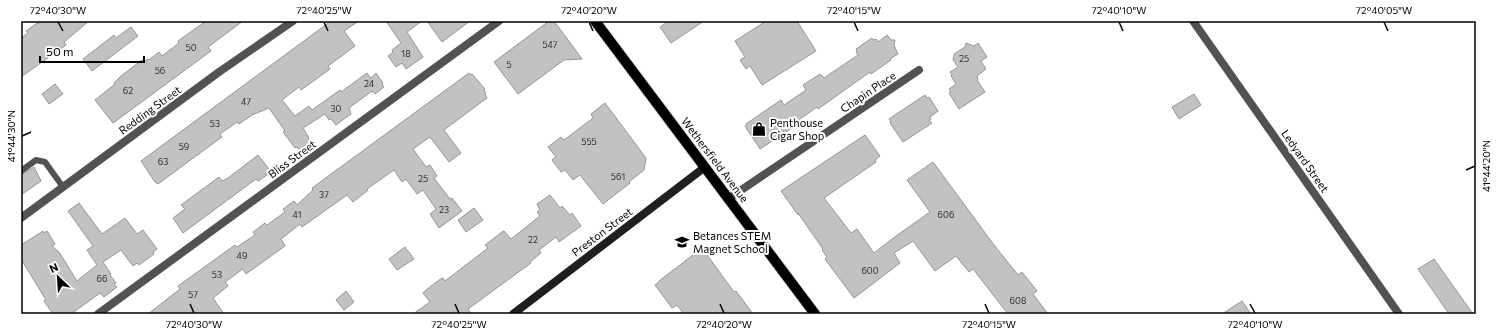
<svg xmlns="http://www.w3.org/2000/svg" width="1497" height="335" font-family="Commissioner,sans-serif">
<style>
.building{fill:#c2c2c2;stroke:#969696}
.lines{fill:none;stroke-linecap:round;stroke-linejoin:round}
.primary-casing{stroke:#dbdbdb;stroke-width:12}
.lane{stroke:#525252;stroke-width:6}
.street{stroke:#525252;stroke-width:8}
.secondary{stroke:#1f1f1f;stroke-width:8}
.primary{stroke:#000;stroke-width:10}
.ticks{fill:none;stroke:#000;stroke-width:1.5}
.labels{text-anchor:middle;stroke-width:4;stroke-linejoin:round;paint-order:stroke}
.number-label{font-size:9px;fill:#303030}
.street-label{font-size:11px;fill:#000;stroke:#fff}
.poi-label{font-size:11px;fill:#000;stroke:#fff;text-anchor:start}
.neatline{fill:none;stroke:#000;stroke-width:1.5}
.ticks-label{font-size:10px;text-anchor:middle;fill:#000}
</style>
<rect width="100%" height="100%" fill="#fff"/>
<path class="building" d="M42 21H89L64 42 66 45 21 77V38L28 33 26 31 37 23 38 24Z
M206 21H243L208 47 211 51 113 123 95 100 115 84 114 83 121 76 142 60 143 62 148 59 149 60 159 52 162 56 179 43 178 41Z
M331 21H359L344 31 355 46 328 66 330 69 301 90 299 87 282 100 295 116 309 106 312 110 340 90 341 92 367 73 371 78 376 73 383 83 382 84 384 87 375 94 372 91 349 108 351 114 336 125 331 119 329 120 325 114 303 128 309 138 308 139 310 142 299 150 297 147 295 148 283 132 285 131 269 108 252 115 239 124 237 122 220 134 222 137 211 145 158 184 155 182 141 161Z
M386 21H422L407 32 423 57 406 69 402 63 396 67 388 56 393 52 392 50 401 43Z
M427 21H470L442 42Z
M549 21H554L582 59 564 60 518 94 494 62Z
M669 21H704L671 43 660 27Z
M766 21H797L816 51 762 85 750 66 746 69 740 60 745 57 735 41Z
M131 27 138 36 92 71 83 59 114 35 116 38Z
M887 35 891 40H895L894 45 898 54 890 59 891 60 871 74 870 72 818 109 817 107 796 122 798 124 760 149 745 126 747 125 746 124 781 100 784 105 806 90 803 85 820 74 824 78 858 55 856 52 857 51 856 49 872 38 874 40 876 39 878 42Z
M966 43 974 46 978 43 987 57 981 61 986 69 977 76 978 79 977 80 985 92 959 109 949 93 951 92 949 89 956 84 951 76 952 75 950 72 958 67 953 60 954 54 965 47Z
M469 73 470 75 472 74 485 89 484 90 486 93 485 94 487 98 444 130 461 153 449 162 430 137 413 149 426 167 430 165 437 176 434 178 450 199 452 198 462 211 439 228 430 214 436 209 423 190 417 194 406 179 402 182 394 170 367 189 368 190 353 202 347 195 302 227 300 224 281 239 285 246 246 274 243 269 225 282 228 286 213 298 224 314H148L180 289 178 286 235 245 237 247 255 235 253 232 265 223 267 225 285 212 283 209 294 201 297 205 313 190 312 188Z
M55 84 63 94 49 104 42 94Z
M1194 94 1201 105 1179 119 1172 107Z
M925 95 927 98 929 97 938 111 930 117 931 119 929 120 932 123 903 142 890 123 891 122 889 119Z
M605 103 646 158 644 170 629 182 630 183 603 204 580 175 573 180 565 170 561 172 552 160 556 157 548 147 561 137 564 140 593 118 591 114Z
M865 135 880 156 875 160 876 162 824 198 851 233 857 229 874 253 896 236 930 212 907 180 933 162 994 245 1018 275 1022 272 1037 291 1033 294 1048 314H1008L973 269 969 272 956 256 935 271 913 241 894 253 900 263 854 298 825 259 827 257 822 250 823 249 798 213V215L781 191Z
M258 155 269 169 266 172 267 175 258 181 256 179 183 233 173 218 185 209 181 205 219 177 222 181 228 178Z
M34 167 41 181 21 195V175Z
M550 195 560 208 562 206 570 215 572 213 581 226 559 242 556 237 539 250 541 253 530 262 531 263 468 309 471 314H413L430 302 423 293 426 290 439 280 443 278 445 281 488 248 485 245 502 232 504 231 511 239 540 216 537 212 540 210 537 204Z
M79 203 102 234 125 218 137 234 143 230 157 249 153 252 154 254 139 265 137 263 133 266 121 250 103 262 111 274 110 275 116 283 114 284 117 287 104 297 100 293 71 314H53L44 301 46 300 21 259V245L43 231 44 233 47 231 55 244 52 246 59 252 77 281 97 265 87 250 93 246 68 211Z
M474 208 483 220 466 232 458 220Z
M405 247 414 259 397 270 389 259Z
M702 248 734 292 736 291 753 314H684L677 305 672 308 655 285 659 282V281Z
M1434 259 1473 314H1449L1418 269Z
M346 291 354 302 344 310 336 300Z
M1242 301 1251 314H1222Z"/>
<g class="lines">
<defs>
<path id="primary" d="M595 21 815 314"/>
</defs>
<use href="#primary" class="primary-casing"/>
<path class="lane" d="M21 171 36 160 45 162 63 187"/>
<path class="street" d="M1193 21 1399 314
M728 199 919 70
M21 218 219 72 293 21
M98 314 499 21"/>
<path class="secondary" d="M513 314 705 167"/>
<use href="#primary" class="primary"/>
</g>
<path class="ticks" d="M58 22 63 31M324 22 328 31M589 22 593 31M854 22 858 31M1119 22 1123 31M1384 22 1388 31M22 136 31 132M1466 170 1475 166M190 304 194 313M455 304 459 313M720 304 724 313M985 304 989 313M1250 304 1255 313"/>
<defs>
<symbol id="shop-bare" viewBox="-9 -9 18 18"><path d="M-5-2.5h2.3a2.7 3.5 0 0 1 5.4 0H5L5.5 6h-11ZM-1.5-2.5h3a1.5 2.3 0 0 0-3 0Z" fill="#000" stroke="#fff" stroke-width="2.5" paint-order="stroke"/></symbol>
<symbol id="school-bare" viewBox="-9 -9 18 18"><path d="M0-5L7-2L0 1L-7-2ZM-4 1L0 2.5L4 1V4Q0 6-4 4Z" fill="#000" stroke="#fff" stroke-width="2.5" paint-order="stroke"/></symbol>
</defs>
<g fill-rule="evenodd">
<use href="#shop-bare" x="749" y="119" width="20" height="20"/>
<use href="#school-bare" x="672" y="232" width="20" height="20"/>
</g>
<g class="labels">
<g class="number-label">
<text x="550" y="48">547</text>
<text x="191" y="51">50</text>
<text x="406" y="57">18</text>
<text x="964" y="62">25</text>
<text x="509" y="68">5</text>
<text x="160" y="74">56</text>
<text x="369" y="87">24</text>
<text x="128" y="94">62</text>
<text x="246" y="105">47</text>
<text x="336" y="112">30</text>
<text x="215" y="127">53</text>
<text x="589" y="145">555</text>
<text x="184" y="150">59</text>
<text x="163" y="165">63</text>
<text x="618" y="180">561</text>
<text x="423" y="182">25</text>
<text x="324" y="198">37</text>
<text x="444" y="213">23</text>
<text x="297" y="218">41</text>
<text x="946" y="218">606</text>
<text x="533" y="243">22</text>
<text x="242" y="259">49</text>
<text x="870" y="274">600</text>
<text x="217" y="278">53</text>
<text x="102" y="282">66</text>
<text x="193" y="298">57</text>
<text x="1018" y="304">608</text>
</g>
<g class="street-label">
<text transform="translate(868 92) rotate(-34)" y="4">Chapin Place</text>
<text transform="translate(150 110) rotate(-36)" y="4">Redding Street</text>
<text transform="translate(292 159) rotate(-36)" y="4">Bliss Street</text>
<text transform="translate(715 160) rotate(53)" y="4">Wethersfield Avenue</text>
<text transform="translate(1305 161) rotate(55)" y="4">Ledyard Street</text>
<text transform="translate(602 232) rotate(-37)" y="4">Preston Street</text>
</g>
<g class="poi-label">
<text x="770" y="127">Penthouse<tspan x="770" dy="13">Cigar Shop</tspan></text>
<text x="693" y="240">Betances STEM<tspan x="693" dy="13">Magnet School</tspan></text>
</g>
</g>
<rect width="1497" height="335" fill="none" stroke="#ffffff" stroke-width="44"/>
<g transform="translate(58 277) rotate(335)" stroke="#ffffff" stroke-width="3" paint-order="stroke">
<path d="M0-3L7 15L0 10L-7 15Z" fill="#000000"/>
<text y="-6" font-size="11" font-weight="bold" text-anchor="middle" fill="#000000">N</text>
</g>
<path d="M40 56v6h104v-6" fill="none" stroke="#000000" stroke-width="2"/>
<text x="46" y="56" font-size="12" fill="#000000" stroke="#ffffff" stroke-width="3" paint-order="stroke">50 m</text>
<rect x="22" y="22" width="1453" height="291" class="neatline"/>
<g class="ticks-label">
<text x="58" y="14">72°40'30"W</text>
<text x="324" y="14">72°40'25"W</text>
<text x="589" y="14">72°40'20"W</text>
<text x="854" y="14">72°40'15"W</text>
<text x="1119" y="14">72°40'10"W</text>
<text x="1384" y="14">72°40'05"W</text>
<text transform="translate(11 136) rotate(-90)" y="4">41°44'30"N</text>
<text transform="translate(1486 166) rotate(-90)" y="4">41°44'20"N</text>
<text x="194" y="328">72°40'30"W</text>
<text x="459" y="328">72°40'25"W</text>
<text x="724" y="328">72°40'20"W</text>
<text x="989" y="328">72°40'15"W</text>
<text x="1255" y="328">72°40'10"W</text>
</g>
</svg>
